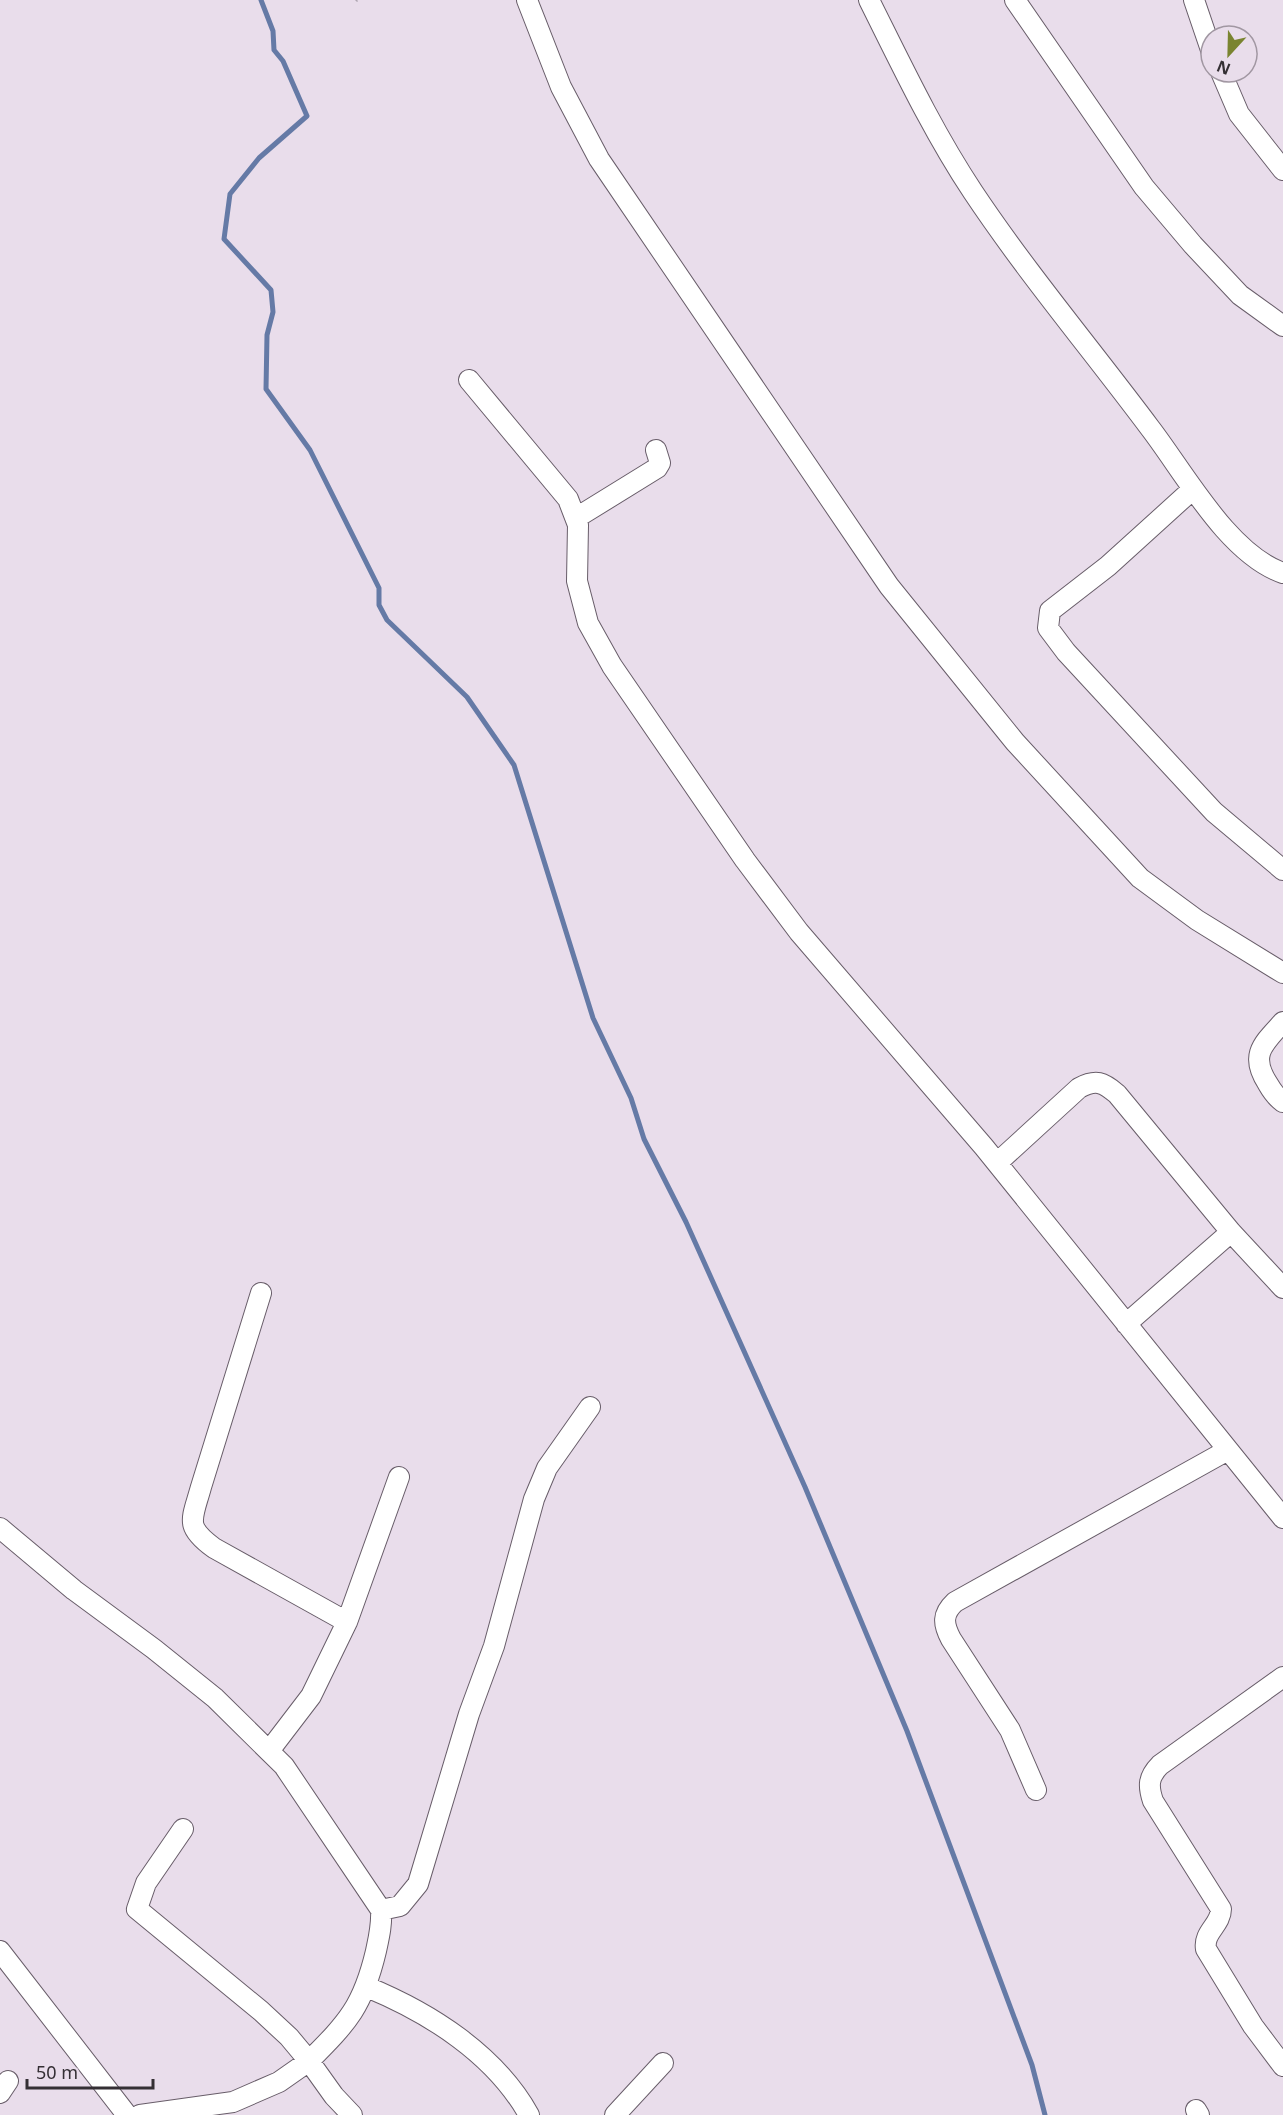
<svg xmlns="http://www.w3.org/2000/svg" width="1283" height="2115" font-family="'Noto Sans',sans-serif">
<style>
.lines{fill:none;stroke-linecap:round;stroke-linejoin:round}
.stream{stroke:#657aa6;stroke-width:5}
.minor-casing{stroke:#685d69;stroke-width:22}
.path{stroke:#aea5b0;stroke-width:3;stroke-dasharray:3 3;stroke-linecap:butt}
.minor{stroke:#fff;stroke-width:20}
</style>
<rect width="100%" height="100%" fill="#e9ddeb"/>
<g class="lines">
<path class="stream" d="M261 0 273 31 274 50 283 61 307 116 259 158 230 194 224 239 271 290 273 312 267 335 266 389 310 450 379 588V605L387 620 467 697 514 765 593 1018 631 1098 644 1139 686 1222 805 1487 907 1731 1032 2065 1045 2115"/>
<defs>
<path id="minor" d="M527 0 561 87 599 159 889 586 1015 742 1140 878 1197 920 1283 973
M869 0C901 64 933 132 973 192 1027 273 1091 349 1150 428 1184 472 1228 554 1283 573
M1015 0 1144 187 1193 245 1240 295 1283 326
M1194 0 1211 50
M1221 72 1239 114 1283 170
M469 380 568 499 578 525 577 581 588 623 612 666 745 860 799 932 984 1147 1283 1518
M1193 489 1108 566 1050 611 1048 628 1066 652 1214 812 1283 870
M576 518 657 468 660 463 656 450
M1283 1022C1263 1044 1249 1055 1268 1084 1272 1091 1276 1097 1283 1102
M997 1163 1079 1088C1096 1079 1103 1082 1117 1094L1231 1232 1283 1288
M261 1293 201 1487C192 1520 184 1526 214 1548L347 1622
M1126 1324 1231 1232
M0 1528 74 1590 154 1649 215 1698 284 1766 381 1910C382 1925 379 1937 376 1951 363 2006 348 2022 309 2061L289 2037 261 2011 137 1909 146 1883 183 1829
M1283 1677 1160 1765C1148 1777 1148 1786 1153 1801L1221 1909C1221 1925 1203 1932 1206 1949L1253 2026 1283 2066
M269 1751 311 1696 347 1622 399 1477
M1036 1790 1010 1730 951 1639C943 1624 942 1614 955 1602L1228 1450
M381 1910 400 1906 418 1884 469 1714 494 1646 534 1499 547 1468 590 1407
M0 1951 127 2115
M367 1987C430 2013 495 2054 529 2115
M0 2093 8 2081
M1196 2110 1199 2115
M140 2115 233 2102 279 2082 309 2061 334 2096 352 2115
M615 2115 663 2063"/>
</defs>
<use href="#minor" class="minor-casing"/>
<path class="path" d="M356 1 357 0"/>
<use href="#minor" class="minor"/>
</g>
<g transform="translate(1229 54) rotate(202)"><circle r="28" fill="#e9ddeb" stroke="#a197a2" stroke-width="1.5"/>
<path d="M0-4.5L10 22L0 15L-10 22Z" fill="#7a8430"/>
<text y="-9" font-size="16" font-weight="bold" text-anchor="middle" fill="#342f34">N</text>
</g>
<path d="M27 2079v9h126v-9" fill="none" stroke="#342f34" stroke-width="3"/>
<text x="36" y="2079" font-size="18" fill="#342f34" stroke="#e9ddeb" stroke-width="4.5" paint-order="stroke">50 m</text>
</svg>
